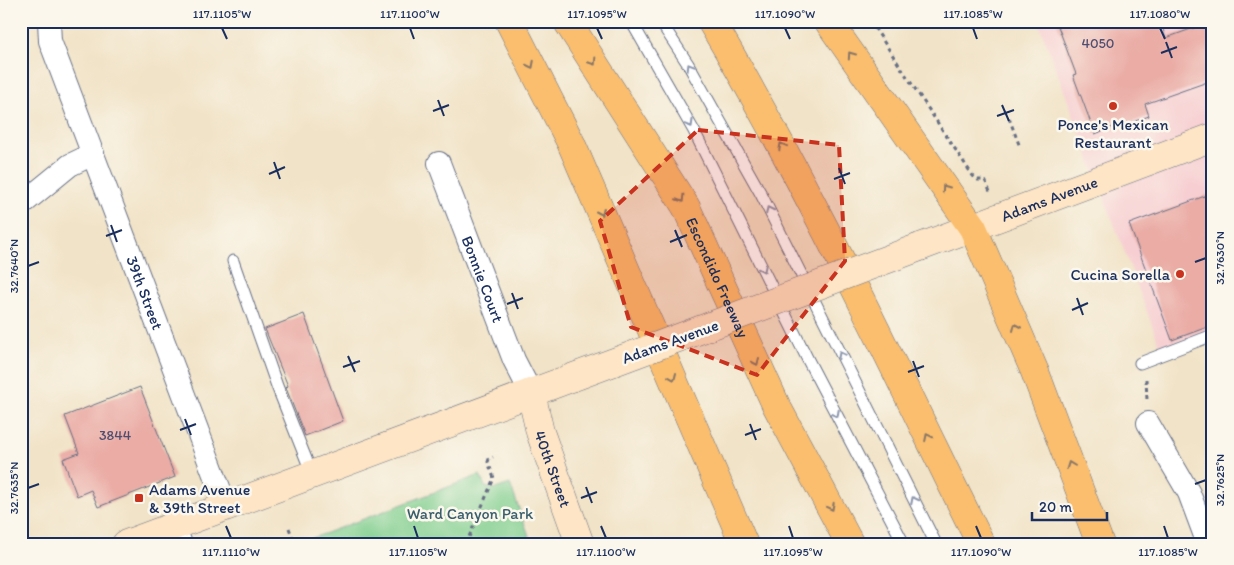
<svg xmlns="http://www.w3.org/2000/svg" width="1234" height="565" font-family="Itim,sans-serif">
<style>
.built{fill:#f7cfd2}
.green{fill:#7ecd8d;stroke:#4c7e76}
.building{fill:#eaaca5}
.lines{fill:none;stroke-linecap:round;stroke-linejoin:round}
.service-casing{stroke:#666e83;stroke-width:13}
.minor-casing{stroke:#666e83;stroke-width:24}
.secondary-casing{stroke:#666e83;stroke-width:29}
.motorway-casing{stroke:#666e83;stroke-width:29}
.path{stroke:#666e83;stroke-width:3;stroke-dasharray:4 4;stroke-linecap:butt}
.service{stroke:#fff;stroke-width:11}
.minor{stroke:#fff;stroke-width:22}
.secondary{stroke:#fde5c5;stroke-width:28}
.motorway{stroke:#fabe6e;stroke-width:28}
.secondary-bridge-casing{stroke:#666e83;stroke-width:29;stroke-linecap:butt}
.secondary-bridge{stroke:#fde5c5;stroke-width:28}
.oneway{stroke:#8a7666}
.oneway2{stroke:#8d97ae}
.marked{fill:#c8321e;fill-opacity:0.2;stroke:#c8321e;stroke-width:4;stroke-dasharray:10 6;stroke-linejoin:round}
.ticks{fill:none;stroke:#1b2f5e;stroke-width:2}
.poi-dot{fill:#c8321e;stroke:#fbf7ec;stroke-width:2}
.labels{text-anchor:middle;stroke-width:5;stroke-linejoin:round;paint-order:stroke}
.number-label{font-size:14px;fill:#4f4e70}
.poi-label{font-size:16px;fill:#1b2f5e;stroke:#fbf7ec}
.street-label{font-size:16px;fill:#1b2f5e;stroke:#fbf7ec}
.park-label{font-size:16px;fill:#395e6c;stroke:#fbf7ec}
.neatline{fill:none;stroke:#1b2f5e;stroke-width:2}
.ticks-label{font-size:12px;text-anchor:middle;fill:#1b2f5e}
</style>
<rect width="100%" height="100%" fill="#fbf7ec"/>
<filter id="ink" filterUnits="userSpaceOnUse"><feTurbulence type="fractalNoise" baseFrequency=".02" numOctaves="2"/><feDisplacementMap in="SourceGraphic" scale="10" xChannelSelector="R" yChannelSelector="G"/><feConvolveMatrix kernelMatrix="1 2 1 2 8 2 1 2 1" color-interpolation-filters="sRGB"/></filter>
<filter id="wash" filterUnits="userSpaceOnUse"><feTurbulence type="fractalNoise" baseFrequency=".0096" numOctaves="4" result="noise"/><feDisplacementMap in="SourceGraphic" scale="20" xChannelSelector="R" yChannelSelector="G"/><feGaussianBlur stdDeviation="1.12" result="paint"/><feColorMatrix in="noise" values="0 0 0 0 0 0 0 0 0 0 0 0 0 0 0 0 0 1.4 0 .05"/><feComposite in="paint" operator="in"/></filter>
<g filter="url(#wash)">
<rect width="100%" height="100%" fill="#f1e3c7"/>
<path class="built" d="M1038 21H1213V330L1161 349Z"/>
<path class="green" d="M480 475 485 487 495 489 510 484 532 544H297Z"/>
<g id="blocks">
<path class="building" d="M1056 21H1160L1166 38 1213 21V80L1145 104 1149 116 1114 129 1113 127 1095 134 1073 75 1076 74Z
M1213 193V325L1172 340 1129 224Z
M304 314 343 421 305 436 286 388 288 386 265 329Z
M140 387 175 477 98 507 91 490 77 496 63 459 79 453 65 416Z"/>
</g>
</g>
<g filter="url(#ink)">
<use href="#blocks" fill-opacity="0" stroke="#666e83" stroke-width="1"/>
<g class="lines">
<defs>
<path id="service" d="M631 21 694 131 808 360 904 544
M660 21 688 64 761 194 936 544
M233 261 277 386 312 474
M1140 363 1213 335"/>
<g id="minor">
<path id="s1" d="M49 21 50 41 226 506"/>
<path id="s2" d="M439 163 514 360 531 393"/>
<path d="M21 205 70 165 93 154"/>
<path d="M1148 423 1189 493 1208 544"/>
<path d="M174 526 181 544"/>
</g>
<g id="secondary">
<path id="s3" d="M920 247 1213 137"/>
<path id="s4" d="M531 393 540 432 580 544"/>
<path d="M126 544 649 349"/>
</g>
<g id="motorway">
<path d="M509 21 571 143 744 544"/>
<path id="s5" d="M567 21 686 207 776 405 850 544"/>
<path d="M711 21C811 190 894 368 981 544"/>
<path d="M828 21 973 228 1035 372 1100 544"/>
</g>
</defs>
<use href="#service" class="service-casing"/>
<use href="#minor" class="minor-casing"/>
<use href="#secondary" class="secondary-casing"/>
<use href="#motorway" class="motorway-casing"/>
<path class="path" d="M870 21 973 176 978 180H985L991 194
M1009 118 1020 147
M1146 379 1147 400
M289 528 295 544
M466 544 494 478 488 462 489 459 493 457"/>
<use href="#service" class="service"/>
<use href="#minor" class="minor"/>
<use href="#secondary" class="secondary"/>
<use href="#motorway" class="motorway"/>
<defs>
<path id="secondary-bridge" d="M649 349 920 247"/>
</defs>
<use href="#secondary-bridge" class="secondary-bridge-casing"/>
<use href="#secondary-bridge" class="secondary-bridge"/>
</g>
<defs><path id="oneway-chevron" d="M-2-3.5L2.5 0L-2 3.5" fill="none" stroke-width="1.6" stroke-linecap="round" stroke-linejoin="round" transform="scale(1.25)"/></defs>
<g class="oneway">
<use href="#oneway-chevron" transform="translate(851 55) rotate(-125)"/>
<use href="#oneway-chevron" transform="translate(593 62) rotate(57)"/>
<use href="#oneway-chevron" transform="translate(531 65) rotate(63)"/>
<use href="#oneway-chevron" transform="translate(782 146) rotate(-118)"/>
<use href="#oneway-chevron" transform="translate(945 188) rotate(-125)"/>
<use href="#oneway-chevron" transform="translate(681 199) rotate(58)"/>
<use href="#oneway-chevron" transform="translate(601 212) rotate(66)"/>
<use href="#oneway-chevron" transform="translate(1016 327) rotate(-114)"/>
<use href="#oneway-chevron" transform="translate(756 362) rotate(66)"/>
<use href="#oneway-chevron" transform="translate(673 377) rotate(67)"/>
<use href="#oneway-chevron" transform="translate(928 437) rotate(-116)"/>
<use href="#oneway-chevron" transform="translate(1070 465) rotate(-111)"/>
<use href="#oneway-chevron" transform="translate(831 507) rotate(62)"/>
</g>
<g class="oneway2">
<use href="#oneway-chevron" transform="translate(690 67) rotate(-121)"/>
<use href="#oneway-chevron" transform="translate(690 124) rotate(60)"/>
<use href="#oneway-chevron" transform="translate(769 210) rotate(-117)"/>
<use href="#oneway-chevron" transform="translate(763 269) rotate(64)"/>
<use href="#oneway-chevron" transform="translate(841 355) rotate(-117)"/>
<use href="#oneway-chevron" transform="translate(836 414) rotate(62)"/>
<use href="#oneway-chevron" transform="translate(914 500) rotate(-117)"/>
</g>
</g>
<path class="marked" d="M698 130 839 145 845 261 757 375 631 327 600 221Z"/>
<path class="ticks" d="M222 28 227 39M410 28 414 39M597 28 602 39M785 28 790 39M973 28 977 39M1160 28 1165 39M1166 42 1172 58M1161 53 1177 47M438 100 444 116M1002 105 1009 121M433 111 449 105M997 116 1014 110M274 162 280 179M839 168 845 184M269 174 285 167M834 179 850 173M111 225 117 242M675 230 682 247M106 236 122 230M670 242 687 235M1195 262 1206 258M28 266 39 262M512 293 518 309M1077 298 1083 315M507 304 523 298M1072 310 1088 303M348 356 355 372M913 361 919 377M343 367 360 361M908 372 924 366M185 419 191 435M750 424 756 440M180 430 196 424M745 435 761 429M1195 484 1206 480M586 487 592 503M28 488 39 484M581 498 597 492M226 526 231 538M414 526 418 538M601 526 606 538M789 526 793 538M976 526 981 538M1164 526 1168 538"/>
<g class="poi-dot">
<circle cx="1113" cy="106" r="5"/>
<circle cx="1180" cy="274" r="5"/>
<rect x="134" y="493" width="10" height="10" rx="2.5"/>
</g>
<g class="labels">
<g class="number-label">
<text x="1098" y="48">4050</text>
<text x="115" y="440">3844</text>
</g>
<g class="poi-label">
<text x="1113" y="130">Ponce's Mexican<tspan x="1113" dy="18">Restaurant</tspan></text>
<text x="1170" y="280" text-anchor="end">Cucina Sorella</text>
<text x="149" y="495" text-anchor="start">Adams Avenue<tspan x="149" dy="18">&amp; 39th Street</tspan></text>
</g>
<g class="street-label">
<text dy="6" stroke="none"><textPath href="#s3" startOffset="138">Adams Avenue</textPath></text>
<text dy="6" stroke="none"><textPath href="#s5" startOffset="298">Escondido Freeway</textPath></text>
<text dy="6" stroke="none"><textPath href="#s2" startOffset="124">Bonnie Court</textPath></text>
<text dy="6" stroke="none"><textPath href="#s1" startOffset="289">39th Street</textPath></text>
<text transform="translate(670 341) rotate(-20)" y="6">Adams Avenue</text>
<text dy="6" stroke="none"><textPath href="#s4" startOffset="79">40th Street</textPath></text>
</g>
<g class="park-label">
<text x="470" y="519">Ward Canyon Park</text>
</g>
</g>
<rect width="1234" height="565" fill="none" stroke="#fbf7ec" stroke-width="55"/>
<path d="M1032 512v8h75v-8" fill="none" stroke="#1b2f5e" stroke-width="2.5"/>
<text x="1039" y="512" font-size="15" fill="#1b2f5e" stroke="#fbf7ec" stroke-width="4" paint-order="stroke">20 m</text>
<rect x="28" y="28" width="1178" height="510" class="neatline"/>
<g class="ticks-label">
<text x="222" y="18">117.1105°W</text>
<text x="410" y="18">117.1100°W</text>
<text x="597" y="18">117.1095°W</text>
<text x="785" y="18">117.1090°W</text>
<text x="973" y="18">117.1085°W</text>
<text x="1160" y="18">117.1080°W</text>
<text transform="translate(1220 258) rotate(-90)" y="4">32.7630°N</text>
<text transform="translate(14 266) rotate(-90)" y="4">32.7640°N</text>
<text transform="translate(1220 480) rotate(-90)" y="4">32.7625°N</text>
<text transform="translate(14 488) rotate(-90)" y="4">32.7635°N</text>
<text x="231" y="556">117.1110°W</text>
<text x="418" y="556">117.1105°W</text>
<text x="606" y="556">117.1100°W</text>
<text x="793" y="556">117.1095°W</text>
<text x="981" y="556">117.1090°W</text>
<text x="1168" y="556">117.1085°W</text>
</g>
</svg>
